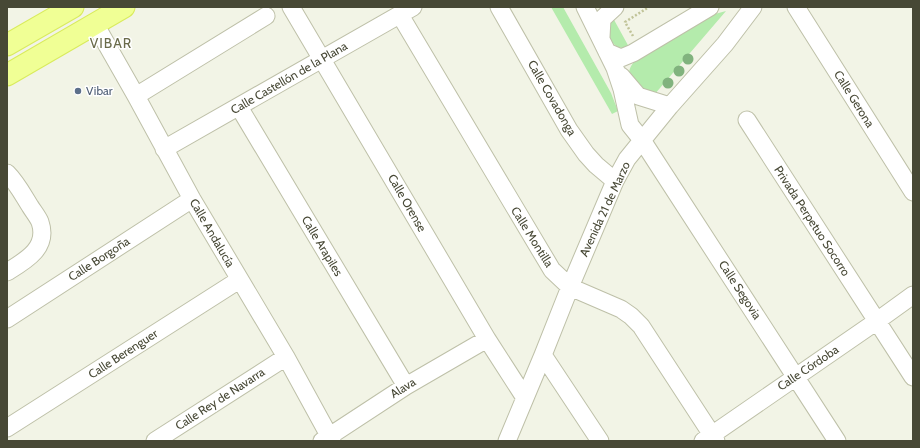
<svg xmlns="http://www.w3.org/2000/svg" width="920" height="448" font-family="Cabin,sans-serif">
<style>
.green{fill:#b4ebac}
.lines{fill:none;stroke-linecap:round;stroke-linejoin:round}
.minor-casing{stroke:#bec0a8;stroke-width:19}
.major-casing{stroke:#d9eb5d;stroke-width:23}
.path{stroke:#c0c398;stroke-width:2.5;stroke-dasharray:2 2;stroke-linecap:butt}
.minor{stroke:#fff;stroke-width:17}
.major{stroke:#f0ff95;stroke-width:21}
.tree{fill:#81b37e}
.service-dot{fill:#5c6f8a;stroke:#fff;stroke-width:1.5}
.labels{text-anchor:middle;stroke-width:3;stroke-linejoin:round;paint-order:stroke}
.street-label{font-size:12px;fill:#474835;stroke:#fff}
.service-label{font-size:12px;fill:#4e5e75;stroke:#fff;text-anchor:start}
.quarter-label{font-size:14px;letter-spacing:1px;fill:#6a6b4b;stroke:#fff}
</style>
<rect width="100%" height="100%" fill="#f2f4e6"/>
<path class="green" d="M551 7H563L611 93 618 111 612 114Z
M726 11 654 95 647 94 629 76C629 68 631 65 636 60L715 14Z
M613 18 629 47C611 53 603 30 613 18Z"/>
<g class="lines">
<defs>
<path id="minor" d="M291 7 487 339 525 398
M499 7 569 130 586 154 596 165 615 181
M585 7 615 68 622 89 630 125 642 140 837 441
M796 7 913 192
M400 15 552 270 570 287 621 309 631 316 641 326 716 441
M95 24 136 96 192 199 286 357 332 441
M601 37 602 19 615 7
M607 52 621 58 633 53 710 7
M621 76 638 96 670 106
M136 96 266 16
M239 107 406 386
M747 120 913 377
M164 149 413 7
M7 173C17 183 23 195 30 206 33 211 38 217 40 222 49 248 25 261 7 272
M7 319 192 199
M543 355 600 441
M7 428 239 280
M155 441 286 357
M322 441 406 386 487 339
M507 441 543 355 570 287 615 181 627 159 670 106 725 44 753 7
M703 441 877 321 913 295"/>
<path id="major" d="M7 45 73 7
M7 75 124 7"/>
</defs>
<use href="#minor" class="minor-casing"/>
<use href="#major" class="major-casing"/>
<path class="path" d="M633 36 625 22 649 7"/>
<use href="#minor" class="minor"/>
<use href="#major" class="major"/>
</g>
<g class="tree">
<circle cx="688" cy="59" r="5.5"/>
<circle cx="679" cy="71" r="5.5"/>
<circle cx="668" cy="83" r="5.5"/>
</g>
<circle class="service-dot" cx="78" cy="91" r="4"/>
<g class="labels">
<g class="street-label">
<text transform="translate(289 78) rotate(-30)" y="4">Calle Castellón de la Plana</text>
<text transform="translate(552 98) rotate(60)" y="4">Calle Covadonga</text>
<text transform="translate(854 99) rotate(58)" y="4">Calle Gerona</text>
<text transform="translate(407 203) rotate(60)" y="4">Calle Orense</text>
<text transform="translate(605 209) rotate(-65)" y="4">Avenida 21 de Marzo</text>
<text transform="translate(812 221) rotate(57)" y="4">Privada Perpetuo Socorro</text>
<text transform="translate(212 233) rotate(60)" y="4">Calle Andalucía</text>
<text transform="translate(532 237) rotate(58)" y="4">Calle Montilla</text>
<text transform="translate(322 246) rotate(59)" y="4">Calle Arapiles</text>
<text transform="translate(99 259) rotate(-33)" y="4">Calle Borgoña</text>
<text transform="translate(740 290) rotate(57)" y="4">Calle Segovia</text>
<text transform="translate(123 354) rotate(-33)" y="4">Calle Berenguer</text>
<text transform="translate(808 368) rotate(-34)" y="4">Calle Córdoba</text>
<text transform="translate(403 388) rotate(-32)" y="4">Alava</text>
<text transform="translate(220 399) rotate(-33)" y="4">Calle Rey de Navarra</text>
</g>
<g class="service-label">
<text x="86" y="95">Vibar</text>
</g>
<g class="quarter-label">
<text x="111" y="48">VIBAR</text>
</g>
</g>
<rect width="920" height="448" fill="none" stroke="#474835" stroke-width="16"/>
</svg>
